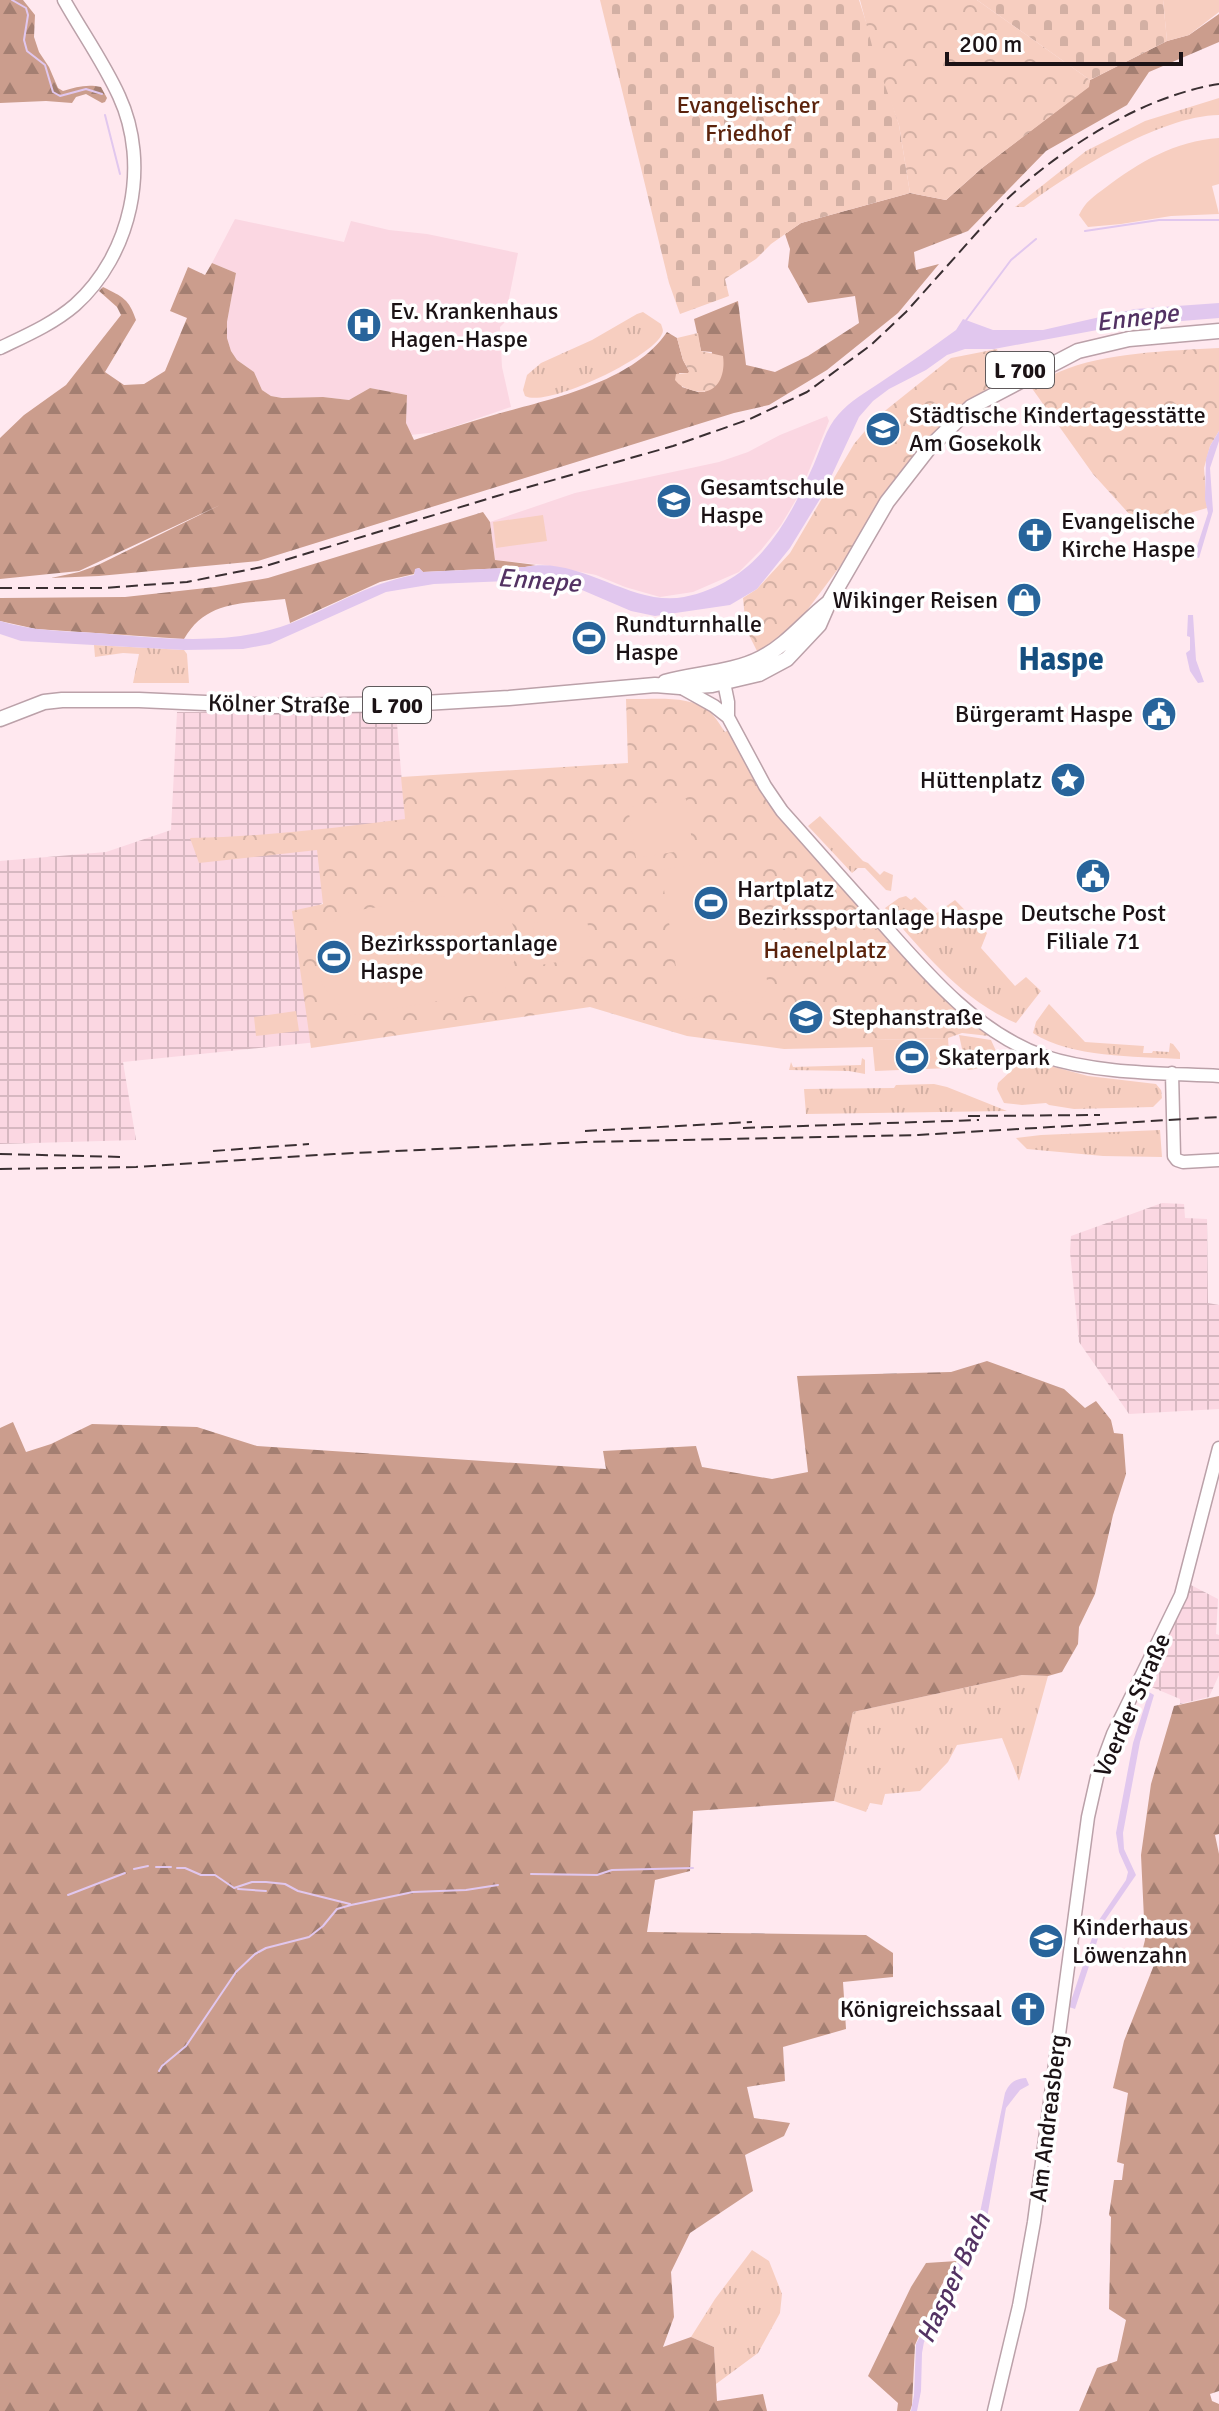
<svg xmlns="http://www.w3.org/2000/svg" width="1219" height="2411" font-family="Signika,sans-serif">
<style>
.built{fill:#fbd7e2}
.industrial{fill:url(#industrial-grid)}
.grass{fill:url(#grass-tufts)}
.forest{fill:url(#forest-firs)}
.cemetery{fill:url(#cemetery-stones)}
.park{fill:url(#park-crowns)}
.garden{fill:#f7cec0}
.water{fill:#e1c7ee}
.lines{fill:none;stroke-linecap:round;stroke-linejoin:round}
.stream{stroke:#e1c7ee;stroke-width:2}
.secondary-casing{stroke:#bba1a9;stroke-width:15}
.primary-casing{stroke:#bba1a9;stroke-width:17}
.secondary{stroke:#fff;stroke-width:12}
.primary{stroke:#fff;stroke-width:14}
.rail{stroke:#3a2f32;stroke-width:2;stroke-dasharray:12 6;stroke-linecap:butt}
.labels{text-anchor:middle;stroke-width:7;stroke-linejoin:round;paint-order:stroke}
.shield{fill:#fff;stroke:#5f595b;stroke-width:2}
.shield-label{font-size:22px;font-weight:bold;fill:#1b1215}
.park-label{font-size:24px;fill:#5b230c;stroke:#fff}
.poi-label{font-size:24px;fill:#1b1215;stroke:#fff;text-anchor:start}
.street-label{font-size:24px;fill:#1b1215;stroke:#fff}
.water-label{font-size:26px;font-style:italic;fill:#533263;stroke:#fff}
.district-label{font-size:32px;font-weight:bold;fill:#154e7f;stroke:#fff}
</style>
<defs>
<pattern id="industrial-grid" width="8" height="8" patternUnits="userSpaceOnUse" patternTransform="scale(2)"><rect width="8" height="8" fill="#fbd7e2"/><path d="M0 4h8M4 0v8" fill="none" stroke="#d7b8c1"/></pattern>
<pattern id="grass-tufts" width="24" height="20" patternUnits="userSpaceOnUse" patternTransform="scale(2)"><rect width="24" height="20" fill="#f7cec0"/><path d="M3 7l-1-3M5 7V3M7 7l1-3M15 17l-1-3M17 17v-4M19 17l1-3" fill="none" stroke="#d3b0a4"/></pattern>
<pattern id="forest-firs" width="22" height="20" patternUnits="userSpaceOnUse" patternTransform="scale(2)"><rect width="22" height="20" fill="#cb9d8d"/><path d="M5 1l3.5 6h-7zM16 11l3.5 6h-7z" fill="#a47f72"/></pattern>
<pattern id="cemetery-stones" width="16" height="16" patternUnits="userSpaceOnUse" patternTransform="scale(2)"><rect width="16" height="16" fill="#f7cec0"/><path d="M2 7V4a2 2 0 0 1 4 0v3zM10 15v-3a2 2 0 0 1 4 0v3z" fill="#d3b0a4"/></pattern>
<pattern id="park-crowns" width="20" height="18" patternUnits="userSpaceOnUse" patternTransform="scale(2)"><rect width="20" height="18" fill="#f7cec0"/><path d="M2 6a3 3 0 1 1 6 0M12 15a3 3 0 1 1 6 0" fill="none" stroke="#d3b0a4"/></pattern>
</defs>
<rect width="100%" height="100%" fill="#ffe8ef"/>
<path class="built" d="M235 219 344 242 351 221 389 230 427 234 518 253 504 323 500 327 502 367 511 407 438 432 410 435 406 423 407 395 370 388 349 400 323 397 282 398 271 396 262 390 254 372 237 360 231 351 227 338V322L236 273 212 263Z
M827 416 829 421 800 493 781 525 761 550 739 572 693 592 660 597 625 587 596 575 545 565 495 560 490 522 575 493 719 462 748 452 780 435Z"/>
<path class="industrial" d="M177 712H396L406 829 330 898 296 920 318 1042 123 1062 136 1140 0 1144V861L106 852 171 830Z
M1162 1203 1184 1204 1185 1218 1207 1219 1208 1303 1219 1305V1409L1129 1414 1079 1342 1070 1252 1071 1236Z
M1189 1584 1218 1599 1216 1634 1219 1635V1675L1209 1697 1180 1704V1699L1142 1683Z"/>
<path class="grass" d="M1219 98V115C1159 116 1072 172 1024 207H1015L1086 151 1145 121Z
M643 312 661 324C663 330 664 331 661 336 648 359 547 408 525 396L523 390 527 375 541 363 592 340 637 314Z
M94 645 184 650 187 654 189 683H133L139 654 123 653 95 657Z
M820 816 863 861 868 863 880 875 884 871 893 875 891 891 886 890 865 868H858L852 873 808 826Z
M906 896 911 900 915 897 934 915 955 900 987 933 981 948 1015 986 1026 977 1041 991 1016 1023C962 1000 924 953 885 908L899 898Z
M1049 1004 1085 1042 1144 1046 1143 1053H1152L1153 1051 1169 1052 1170 1043 1173 1044 1180 1053V1059C1134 1056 1072 1058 1033 1033L1036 1022Z
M959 1035 991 1040 996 1051C991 1064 981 1069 968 1070L966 1067Z
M862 1058 865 1060V1074L849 1071 789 1070 791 1062 793 1067 861 1065Z
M1023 1060 1032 1061 1088 1076 1156 1084 1161 1090 1162 1098 1153 1107 1074 1109 1049 1105 1046 1103 1022 1105 1004 1103 997 1089 998 1083Z
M934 1084 947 1087 1007 1111 806 1114 804 1089 894 1088 896 1085Z
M1160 1130 1162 1157 1103 1156 1027 1149 1016 1138 1041 1135Z
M1022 1675 1048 1676 1019 1781 1002 1738 957 1745 948 1762 920 1791 885 1794 882 1805 870 1803 866 1812 834 1801 853 1712Z
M752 2250 769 2261 782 2294 780 2313 758 2353 716 2384 714 2347 691 2337 715 2299Z"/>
<path class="forest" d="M0 0H23L35 15 34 37 39 52 49 67 58 88 63 91C76 87 87 84 101 87L107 98 105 102 102 103 86 94 76 97 72 103 46 101 0 103Z
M1219 14V42L1149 72 1127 105 1046 151 968 231 914 252 916 270 939 264 898 313 827 370 769 405 734 413 258 561 99 576 51 578 79 572 98 565 220 505 79 571 0 579V438L24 415 66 385 121 315 117 307 99 291 103 287C123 297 129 299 136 320L105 372 124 385 144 384 165 371 187 318 170 311 188 267 205 275 212 263 236 273 227 322V338L231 351 237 360 254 372 262 390 271 396 282 398 323 397 349 400 370 388 407 395 406 423 414 440C441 431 469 422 497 414 551 399 633 382 667 332L677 338 683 360 689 371V373H679L682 387 698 392H705L712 352 701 351 694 319 738 301 746 365 775 372 808 356 859 323 855 296 808 303 788 267 790 249 785 234 801 223 910 193 946 200 982 168 1088 87 1090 80 1167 41 1189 35Z
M483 512 490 522 495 560 536 565 525 567 423 572 419 568 416 569 414 574 380 582 290 623 285 599C244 604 207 599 184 639L36 629 0 621V598L125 597 215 587 268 578Z
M987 1361 1064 1389 1085 1408 1096 1401 1111 1420 1114 1433 1123 1434 1126 1474 1113 1515 1095 1594 1079 1627 1078 1644 1062 1672 1048 1676 1022 1675 853 1712 834 1801 693 1811 690 1871 655 1880 647 1932 866 1935 893 1953V1977L843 1982 846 2029 783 2047 785 2081 747 2087 754 2118 790 2123 784 2136 745 2155 753 2191 690 2233 671 2272 674 2317 663 2347 691 2337 714 2347 717 2401 763 2394 767 2411H0V1428L13 1422 26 1452 51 1444 92 1424 197 1427 257 1446 606 1469 603 1451 696 1446 702 1467 772 1479 808 1472 797 1376 951 1372Z
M1219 1696V1834L1215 1835 1219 1854V2391L1210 2394 1212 2401 1219 2404V2411H1079L1097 2368 1117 2361 1126 2320 1109 2309 1111 2217 1109 2215 1114 2180H1122L1124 2164 1117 2162 1128 2093 1113 2088 1124 2041 1154 1965 1140 1960 1145 1940 1141 1855 1151 1784 1174 1706Z
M957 2261 941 2286 937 2312 922 2329 915 2345 912 2405 910 2411H897L898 2403 868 2376 911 2287 926 2263Z"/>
<path class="cemetery" d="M600 0H859L899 125 910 193 801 223 771 244 756 259 725 279 729 296 680 314 669 283Z
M977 0H1163L1167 41 1090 80Z"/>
<path class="park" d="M860 0H977L1090 80 1089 87 982 168 946 200 910 193 899 125 875 57Z
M698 333 701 351 723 356C726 377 716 398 691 390 683 387 680 386 675 380L676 374 688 373 689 371 683 360 677 338Z
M1219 348V431L1210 446 1204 468 1207 508 1141 527 1093 474 1031 387C1040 382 1049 376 1059 372 1105 352 1169 351 1219 348Z
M997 349 1004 374 929 439 875 513 841 565 790 633 775 644 757 651 746 629 743 598 757 589 790 553 854 444 876 418 951 358Z
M626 699C650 700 689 694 709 711 715 716 720 725 725 732L728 730 762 788 842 887 945 999 989 1036 962 1033 948 1038 873 1040V1047L784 1049 687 1036 590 1007 311 1048 292 911 323 904 317 850 199 863 190 838C262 837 333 828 405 819L401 777 628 763Z"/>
<path class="garden" d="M1163 0H1219V12L1189 35 1167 41Z
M1219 138V184L1212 186 1219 214 1171 216 1121 224 1088 227 1079 215C1085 202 1094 196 1105 188 1139 162 1175 141 1219 138Z
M543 515 547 541 496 548 493 522Z
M686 799 693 849 636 858 628 807Z
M748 857 768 987 760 1002 745 1004 733 991 681 1000 661 870Z
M466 893C497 895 522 922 516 954 513 972 504 971 506 990L342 1017 341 1006C305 977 307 927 353 911Z
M586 914 593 956 540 965 532 923Z
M296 1011 299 1031 256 1036 254 1017Z
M948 1038 950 1068 875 1071 872 1040Z"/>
<path class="water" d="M1219 303V318L1119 326 994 349H965L947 355 926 370 889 389 873 401 859 417 823 494 790 548 757 589 730 605 655 616 631 611 582 590 554 585 511 583 508 581 434 584 386 592 270 644 243 649 184 650 21 641 0 634V621C31 631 64 631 96 633 161 638 227 647 289 624 333 607 366 584 414 575L415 569 419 568 423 572 525 567C580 555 631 607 684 597 756 582 787 525 814 464 821 448 826 428 838 415 850 401 866 392 881 382 906 365 932 348 956 330L963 319 993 330H1043L1135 309Z
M1219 431V441L1210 468 1213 511 1199 558 1194 556 1208 513 1205 499 1206 459 1210 446Z
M1188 615H1193L1196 660 1204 682 1198 683 1190 671 1186 653 1190 650V637L1187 636Z
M1149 1692 1154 1695 1140 1742 1123 1833 1124 1849 1136 1875 1103 1923 1075 2009 1069 2007 1097 1923 1126 1880 1128 1872 1119 1852 1116 1833 1133 1743Z
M1026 2078 1029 2085 1020 2090 1006 2108 986 2224 972 2254 952 2284 946 2301 945 2313 924 2342 922 2353 921 2391 917 2411H911L914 2395 916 2344 922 2332 934 2319 946 2280 961 2258 978 2222 1005 2093C1010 2082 1015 2079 1026 2078Z"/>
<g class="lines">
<path class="stream" d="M12 0 26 8 28 15 24 40 27 51 45 65 53 92 60 96 86 89 102 94
M105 115 120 174
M1085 231 1159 220H1219
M964 323 1011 260 1036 239
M156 1867H171
M177 1868H185L201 1875H215L234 1888 252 1882H266L285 1884 298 1891 350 1904
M134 1869 148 1866
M531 1874 597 1875 612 1870 693 1868
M238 1889 266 1891
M68 1895 125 1873
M159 2071 162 2066 186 2046 236 1972 255 1954 266 1948 309 1937 323 1926 337 1909 351 1905 413 1892 466 1890 498 1885"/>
<defs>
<path id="secondary" d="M0 348C25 336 53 324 75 305 131 255 151 165 119 96 104 63 82 32 64 0
M722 673 728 702V717
M680 687 714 706 728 717 765 786 782 811C816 849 849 887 884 925 928 975 978 1033 1043 1056 1097 1074 1163 1073 1219 1076
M1172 1073 1174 1156 1177 1160 1183 1162 1219 1160
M994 2411 1019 2306 1034 2222 1088 1817 1097 1777 1113 1734 1181 1595 1219 1448"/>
<path id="primary" d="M665 682C696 673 732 673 761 658 787 645 806 620 828 603
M0 719 44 702 62 700H139L274 706 407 704 509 698 655 685 680 687 712 685 759 674 787 659 819 625 829 602 887 502 929 448 971 407 1078 351 1129 339 1219 331"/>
</defs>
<use href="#secondary" class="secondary-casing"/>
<use href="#primary" class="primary-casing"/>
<use href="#secondary" class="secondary"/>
<use href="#primary" class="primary"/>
<path class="rail" d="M0 588H104L187 582 262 567 497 496 673 446 750 419 807 392 871 345 906 312 1007 199C1063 147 1143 96 1219 84
M968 1116 1100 1115
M743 1128 979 1120
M585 1131 752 1122
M213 1151 309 1144
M0 1154 125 1157
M0 1169 136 1167 334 1154 585 1142 918 1135 1219 1117"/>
</g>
<defs>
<symbol id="hospital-disc" viewBox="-11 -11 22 22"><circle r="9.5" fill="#28649b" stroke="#fff"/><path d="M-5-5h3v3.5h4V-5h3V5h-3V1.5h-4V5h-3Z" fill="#fff"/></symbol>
<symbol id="school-disc" viewBox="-11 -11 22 22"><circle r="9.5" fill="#28649b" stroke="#fff"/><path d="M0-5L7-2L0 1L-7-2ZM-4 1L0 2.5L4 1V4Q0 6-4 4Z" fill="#fff"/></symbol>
<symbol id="church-disc" viewBox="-11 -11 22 22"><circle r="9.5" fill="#28649b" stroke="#fff"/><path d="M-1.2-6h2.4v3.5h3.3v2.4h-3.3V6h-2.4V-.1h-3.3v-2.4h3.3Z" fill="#fff"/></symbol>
<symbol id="shop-disc" viewBox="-11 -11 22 22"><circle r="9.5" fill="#28649b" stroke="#fff"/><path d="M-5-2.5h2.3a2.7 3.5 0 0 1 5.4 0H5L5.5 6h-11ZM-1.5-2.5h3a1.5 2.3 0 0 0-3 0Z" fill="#fff"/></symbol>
<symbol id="stadium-disc" viewBox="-11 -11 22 22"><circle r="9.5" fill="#28649b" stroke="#fff"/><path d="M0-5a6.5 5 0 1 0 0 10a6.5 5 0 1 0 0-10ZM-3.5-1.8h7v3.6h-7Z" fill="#fff"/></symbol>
<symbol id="civic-disc" viewBox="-11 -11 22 22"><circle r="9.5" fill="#28649b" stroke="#fff"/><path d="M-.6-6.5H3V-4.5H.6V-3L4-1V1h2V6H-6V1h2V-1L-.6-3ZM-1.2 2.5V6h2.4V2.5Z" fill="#fff"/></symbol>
<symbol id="sight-disc" viewBox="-11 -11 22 22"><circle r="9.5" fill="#28649b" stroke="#fff"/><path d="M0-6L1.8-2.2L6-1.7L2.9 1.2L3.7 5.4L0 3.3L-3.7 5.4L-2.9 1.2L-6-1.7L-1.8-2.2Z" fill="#fff"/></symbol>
</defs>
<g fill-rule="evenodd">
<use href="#hospital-disc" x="344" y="305" width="40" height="40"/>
<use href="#school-disc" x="863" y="409" width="40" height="40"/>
<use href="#school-disc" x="654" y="481" width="40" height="40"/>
<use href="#church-disc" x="1015" y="515" width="40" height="40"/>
<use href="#shop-disc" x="1004" y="580" width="40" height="40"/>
<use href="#stadium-disc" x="569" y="618" width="40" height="40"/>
<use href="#civic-disc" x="1139" y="694" width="40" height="40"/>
<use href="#sight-disc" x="1048" y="760" width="40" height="40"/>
<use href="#civic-disc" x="1073" y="856" width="40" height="40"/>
<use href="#stadium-disc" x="691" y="883" width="40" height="40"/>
<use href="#stadium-disc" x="314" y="937" width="40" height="40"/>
<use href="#school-disc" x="786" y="997" width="40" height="40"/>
<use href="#stadium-disc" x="892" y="1037" width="40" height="40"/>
<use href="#school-disc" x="1026" y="1921" width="40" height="40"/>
<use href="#church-disc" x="1008" y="1989" width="40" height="40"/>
</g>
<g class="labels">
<g class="shield">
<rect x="986" y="352" width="68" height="36" rx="6"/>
<rect x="363" y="687" width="68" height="36" rx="6"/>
</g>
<g class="shield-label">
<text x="1020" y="378">L 700</text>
<text x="397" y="713">L 700</text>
</g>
<g class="park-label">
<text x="748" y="113">Evangelischer<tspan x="748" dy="28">Friedhof</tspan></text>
<text x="825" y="958">Haenelplatz</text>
</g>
<g class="poi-label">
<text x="390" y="319">Ev. Krankenhaus<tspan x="390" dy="28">Hagen-Haspe</tspan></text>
<text x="909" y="423">Städtische Kindertagesstätte<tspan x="909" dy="28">Am Gosekolk</tspan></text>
<text x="700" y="495">Gesamtschule<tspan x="700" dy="28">Haspe</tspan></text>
<text x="1061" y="529">Evangelische<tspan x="1061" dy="28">Kirche Haspe</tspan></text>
<text x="998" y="608" text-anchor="end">Wikinger Reisen</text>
<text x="615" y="632">Rundturnhalle<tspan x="615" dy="28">Haspe</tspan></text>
<text x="1133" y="722" text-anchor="end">Bürgeramt Haspe</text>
<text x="1042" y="788" text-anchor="end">Hüttenplatz</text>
<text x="737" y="897">Hartplatz<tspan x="737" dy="28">Bezirkssportanlage Haspe</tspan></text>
<text x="1093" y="921" text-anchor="middle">Deutsche Post<tspan x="1093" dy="28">Filiale 71</tspan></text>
<text x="360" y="951">Bezirkssportanlage<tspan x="360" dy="28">Haspe</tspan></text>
<text x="832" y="1025">Stephanstraße</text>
<text x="938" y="1065">Skaterpark</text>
<text x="1072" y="1935">Kinderhaus<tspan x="1072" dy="28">Löwenzahn</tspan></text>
<text x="1002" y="2017" text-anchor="end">Königreichssaal</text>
</g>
<g class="street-label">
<text transform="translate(279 704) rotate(1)" y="8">Kölner Straße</text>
<text transform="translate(1132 1705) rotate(-66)" y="8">Voerder Straße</text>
<text transform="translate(1048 2118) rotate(-83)" y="8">Am Andreasberg</text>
</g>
<g class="water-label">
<text transform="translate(1137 317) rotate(-7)" y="9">Ennepe</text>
<text transform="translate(539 580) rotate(4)" y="9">Ennepe</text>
<text transform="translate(953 2278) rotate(-65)" y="9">Hasper Bach</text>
</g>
<g class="district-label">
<text x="1061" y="670">Haspe</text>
</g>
</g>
<path d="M947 52v12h234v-12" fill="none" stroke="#1b1215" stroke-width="4"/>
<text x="959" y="52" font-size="24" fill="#1b1215" stroke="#ffffff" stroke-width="6" paint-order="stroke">200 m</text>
</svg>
